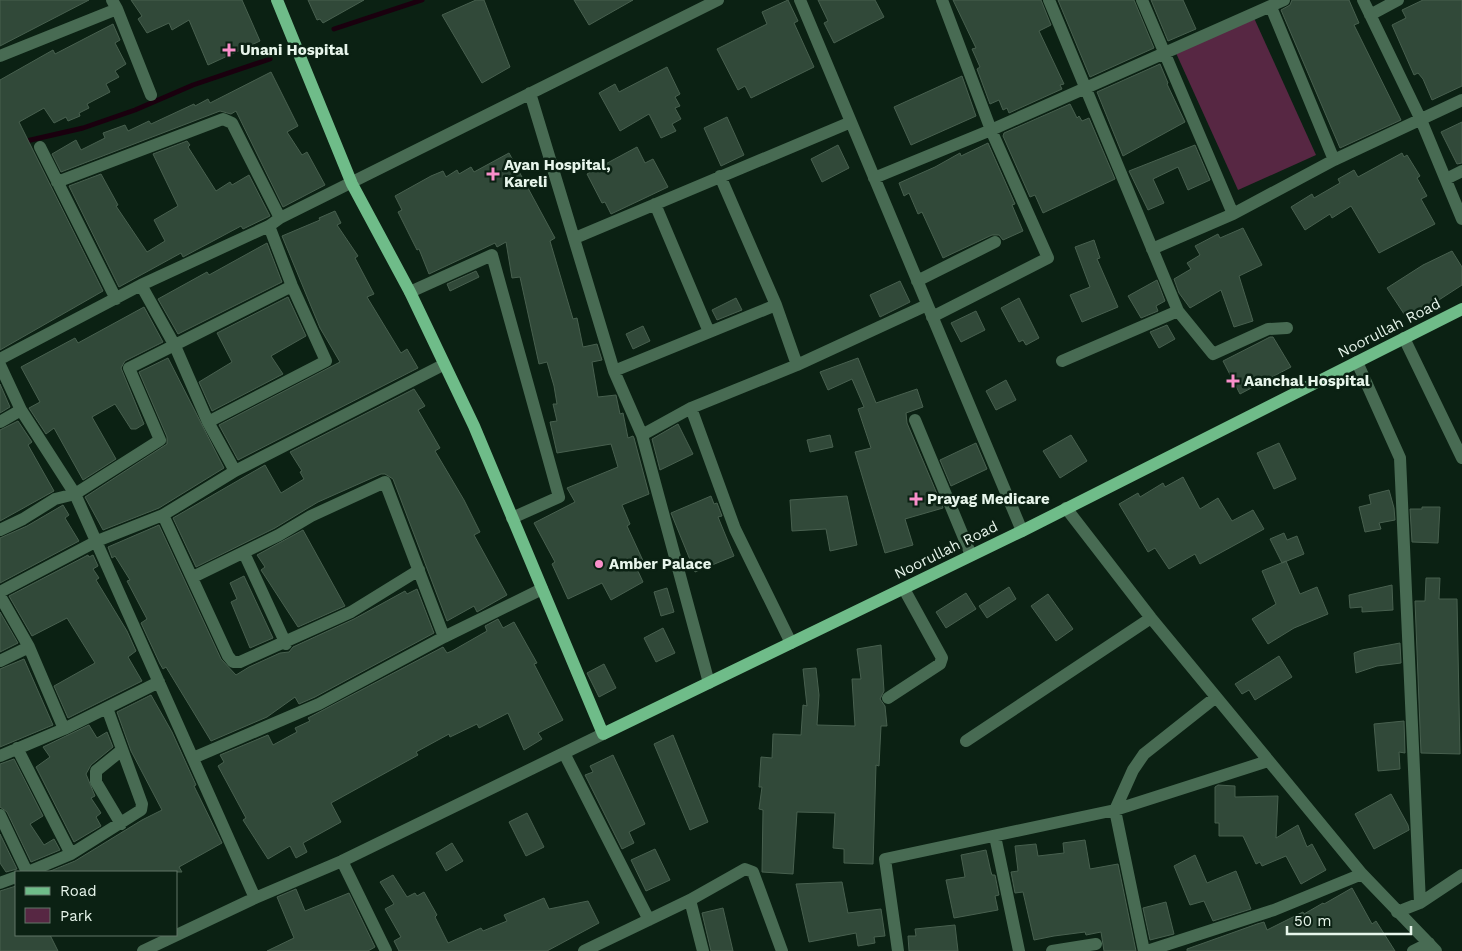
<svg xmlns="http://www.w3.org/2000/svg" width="1462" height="951" font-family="'Work Sans',sans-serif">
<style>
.green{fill:#572743}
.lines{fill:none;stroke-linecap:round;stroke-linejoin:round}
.stream{stroke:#1a000e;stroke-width:5}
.building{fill:#314939;stroke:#48604f}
.minor{stroke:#486b53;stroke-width:12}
.major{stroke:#6fbc89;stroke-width:12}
.poi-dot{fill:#f98fca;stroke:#0b2113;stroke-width:2}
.labels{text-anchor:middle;stroke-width:5;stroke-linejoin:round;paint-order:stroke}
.poi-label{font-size:15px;font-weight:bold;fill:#e7f5eb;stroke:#0b2113;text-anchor:start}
.street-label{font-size:15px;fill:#e7f5eb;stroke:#0b2113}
</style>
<rect width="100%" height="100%" fill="#0b2113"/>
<path class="green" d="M1254 18 1316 155 1238 190 1176 53Z"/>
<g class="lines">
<path class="stream" d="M334 29 422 0
M22 142 83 128 135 110 193 85 270 59"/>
</g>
<path class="building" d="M0 0H89L0 46Z
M131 0H242L260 41 208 65 189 20 172 30 169 23 147 33 138 19 142 16Z
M308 0H364L323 23 320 19 317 20Z
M476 0H484L510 67 482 83 442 15Z
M574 0H633L589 25Z
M788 0 798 21 794 23 814 67 751 98 745 86 738 90 717 49 767 24 762 12Z
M818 0H875L884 17 834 43 824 23 828 21Z
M953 0H1041L1051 25 1039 31 1064 84 1060 85 1062 89 1009 113 1007 108 1003 110 999 100 990 104 977 69 980 67 972 49 976 48Z
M1058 0H1134L1154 48 1090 77Z
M1151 0H1183L1196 29 1168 41Z
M1292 0H1349L1359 23 1354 25 1401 120 1340 148 1281 10 1290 5Z
M1423 0H1462V86L1432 100 1423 79 1418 73 1414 75 1392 25 1406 18 1402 10Z
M113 24 120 40 115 43 126 64 115 71 119 77 106 84 110 92 87 104 89 108 79 113 80 116 68 121 66 117 54 123 44 108 19 122 103 291 0 350V80L53 50 55 54Z
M1160 64 1168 83 1167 84 1185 122 1123 156 1097 92Z
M667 67 680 94 675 97 680 106 675 108 681 119 672 124 676 131 661 138 649 114 620 131 599 93 615 84 619 92Z
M271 72 298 126 287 132 302 155 307 152 325 185 283 207 236 111 231 114 220 111 61 172 52 154 76 140 81 150 105 138 103 133 125 125 128 131 149 121 151 124 194 104 195 106 208 99 210 103Z
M962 76 976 116 911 145 894 107Z
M1070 104 1077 118 1079 116 1082 121 1089 118 1115 179 1043 213 1035 195 1030 197 1003 136 1004 133Z
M727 117 744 155 721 166 704 128Z
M1462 122V163L1457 164 1441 132Z
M187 141 190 145 188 147 216 191 230 182 232 185 249 175 270 216 243 229 241 226 183 257 181 253 119 287 69 186 101 174 118 205 116 206 147 252 165 241 154 220 178 206 153 154Z
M988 143 1015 204 1012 205 1023 231 1003 240 999 235H992L943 258 922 212 918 214 909 193 904 196 899 183 935 167 960 153 961 156Z
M838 145 849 168 822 182 811 159Z
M1195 145 1210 180 1188 190 1178 167 1153 179 1164 203 1148 210 1129 171Z
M637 147 645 163 653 159 668 187 611 214 605 202 602 203 587 174Z
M509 153 555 238 550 241 573 319 577 318 583 347 597 344 602 360 592 362 598 397 616 395 620 414 623 413 628 438 633 436 634 438 649 494 622 505 630 524 627 526 645 565 637 569 643 582 611 600 602 583 568 599 552 564 555 562 534 523 575 502 567 488 618 467 611 444 557 453 550 422 557 421 553 404H557L554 386 547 362 539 364 520 277 512 278 506 242 497 247 495 243 429 274 419 249 417 250 398 212 402 210 395 196 431 176 443 171 446 177 457 170 459 174 471 167 474 172Z
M1402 153 1404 157 1407 155 1420 176 1417 178 1427 196 1421 199 1435 224 1379 253 1351 206 1332 218 1330 214 1305 230 1291 207 1312 194 1314 198 1340 183 1338 179 1354 170 1358 177Z
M335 211 341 223 337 225 358 256 355 258 374 294 367 297 401 353 407 349 418 368 238 460 219 425 340 362 320 328 282 236 320 220 319 218Z
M1243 228 1262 265 1239 276 1253 321 1234 327 1221 290 1190 308 1179 293 1174 279 1191 269 1187 263 1200 255 1195 246 1218 234 1220 238Z
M1094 240 1100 258 1097 259 1118 307 1082 322 1070 295 1090 287 1075 247Z
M267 243 282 282 178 334 158 299 207 272 209 275Z
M1452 251 1462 267V285L1408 320 1387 288 1423 265Z
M476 271 479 277 450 291 447 284Z
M1157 280 1165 301 1156 306 1158 311 1141 318 1128 296Z
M900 281 910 302 880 317 870 295Z
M288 297 306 336 271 356 283 374 212 411 199 382 232 362 217 333Z
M736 298 742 310 717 320 712 310Z
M1019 298 1039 338 1026 345 1023 340 1019 342 1001 308Z
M144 307 163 342 125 361 121 368 144 424 136 429H131L115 404 92 417 116 459 83 480 54 428 46 434 29 408 40 402 21 367 75 338 78 343Z
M976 311 985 330 961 342 951 323Z
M1167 325 1175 339 1159 348 1150 332Z
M643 326 650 341 633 349 626 334Z
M1270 337H1273L1291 367 1240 394 1223 361Z
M168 358 224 468 159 508 103 530 85 497 167 444V437L139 372Z
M858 358 876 403 917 389 923 407 906 413 907 423 943 508 905 519 913 545 885 553 855 452 871 448 858 409 864 407 852 379 828 390 820 372Z
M1006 380 1016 400 996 410 986 391Z
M0 384 10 407 0 413Z
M414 389 425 406 418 410 440 448 435 451 464 500 480 532 474 535 507 595 477 612 474 606 447 621 393 479 385 474H381L318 502 275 528 196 567 173 518 265 465 281 493 304 479 300 472 302 471 290 452Z
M18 421 32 442 28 445 54 491 0 521V430Z
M678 424 693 454 660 470 652 439Z
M830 435 833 447 810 452 807 440Z
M1071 435 1087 461 1060 478 1043 451Z
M976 443 987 469 951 486 940 460Z
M1279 443 1296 479 1274 489 1257 453Z
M1183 477 1200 509 1218 498 1232 521 1253 510 1264 529 1200 564 1195 554 1169 569 1155 548 1148 552 1119 504 1138 493 1140 497 1163 483 1165 487Z
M1389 490 1394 508 1395 520 1379 523 1381 529 1365 532 1359 507 1371 504 1369 495Z
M711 496 714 504 717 503 722 516 718 517 734 556 695 572 671 513Z
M847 496 857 545 830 551 826 529 792 531 790 500Z
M63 505 69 515 65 518 79 541 0 583V538L27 526Z
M1422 507H1440L1438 543 1412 542 1410 509H1422Z
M159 525 221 659 236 675 249 667 280 653 289 652 293 647 354 619 405 591 407 594 417 589 434 633 315 697 299 704 295 697 267 717 211 741 166 667 163 669 160 664 141 623 147 619 127 581 130 580 115 556 112 558 108 547Z
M303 530 345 606 298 627 261 570 265 567 257 555Z
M1284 533 1287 540 1297 536 1304 554 1282 563 1270 539Z
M88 555 89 557 93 555 98 566 93 569 99 578 96 580 127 631 136 651 128 657 142 681 68 718 54 686 95 663 67 618 32 636 9 596Z
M1286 561 1300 594 1317 587 1328 614 1294 628 1268 644 1252 619 1276 604 1262 571Z
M244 576 273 638 250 648 231 602 237 599 230 583Z
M1426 578H1440L1439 599H1457L1460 754 1421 753 1415 601H1425Z
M1392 585 1393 610 1362 612V607L1350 608 1349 595Z
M1009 587 1016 599 987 618 979 606Z
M667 588 674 612 661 616 654 592Z
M966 593 976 609 946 628 936 612Z
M1048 594 1073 629 1056 641 1031 606Z
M0 612 18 643 0 652Z
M498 619 503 628 514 622 537 663 534 664 563 720 538 733 542 739 524 750 508 713 479 728 477 724 450 737 449 734 416 752 418 755 331 803 341 822 303 843 307 852 296 858 290 846 268 859 243 820 246 818 218 766 224 762 220 755 268 735 273 745 297 732 295 728 310 721 308 718 443 647 447 653 452 651 487 631 485 626Z
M663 628 675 653 656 662 644 638Z
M1400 643 1401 663 1377 666 1356 673 1354 653 1362 650Z
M881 645 884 691 880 699 885 706 887 726H881L879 766 876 765 873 864 844 863V849L833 848 835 813 797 812 793 874 762 872 763 810 759 809 762 787H759L761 757 772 758 773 734 801 735 803 705 807 706 803 669 816 668 819 695 817 725 855 726 852 679H861L857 649Z
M1279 656 1292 677 1255 700 1249 690 1242 694 1235 684Z
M24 659 53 725 0 747V669Z
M604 664 616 688 599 697 587 673Z
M151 695 172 732 196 785 194 786 222 843 179 867 182 872H48L75 861 142 820 162 810 131 751 117 712Z
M1404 721 1405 753 1399 752 1400 769 1378 771 1374 724Z
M89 725 97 738 107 732 113 747 91 765 86 774 95 796 91 798 101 813 96 817 101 826 74 842 36 767 50 757 43 747Z
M673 735 708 822 690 830 654 744Z
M613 755 645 824 629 832 634 843 622 849 585 775 593 772 590 766Z
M14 759 43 816 30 824 44 845 54 839 60 850 31 862 7 812 0 807V764Z
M1218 785 1235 786V797L1278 796 1276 838 1298 825 1307 847 1312 844 1326 870 1301 884 1286 856 1262 866 1260 862 1256 864 1243 836H1219V823H1215V787Z
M1391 794 1408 825 1409 830 1374 849 1355 814Z
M527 813 544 847 526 856 509 822Z
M0 834 17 869 6 872 0 863Z
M1085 840 1090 869 1118 864 1136 951H1104L1101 932 1086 935 1085 932 1054 936 1034 940 1023 892 1015 893 1011 872 1018 871 1015 846 1036 844 1038 856 1064 853 1063 843Z
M452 843 463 861 446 871 436 853Z
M655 849 670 880 646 891 631 860Z
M986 850 991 872 992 875H995L999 895 995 896 998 910 954 918 946 880 965 877 961 855Z
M1195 855 1207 883 1236 871 1251 909 1213 921 1204 901 1190 905 1174 866Z
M393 875 407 897 415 893 417 896 424 892 437 915 435 917 448 943 481 928 483 931 507 921 504 915 544 898 549 909 588 901 599 923 547 951H399L394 941 401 937 385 909 394 904 380 882Z
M842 882 848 913 881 909 885 936 874 937 875 943 858 946 856 933 809 942 796 884Z
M16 886V935H50L58 951H0V891Z
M1352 888 1372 924 1376 921 1395 951H1187V949L1257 924 1264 922 1267 930 1303 912 1304 914 1323 903 1324 904Z
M296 889 305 911 349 893 375 947 368 951H267L294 938 277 897Z
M1166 902 1174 934 1150 940 1143 908Z
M723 908 733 951H711L702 913Z
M955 925 958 951H909L908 936H916L915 929Z"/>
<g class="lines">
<path class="minor" d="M800 0 1022 531
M1049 0 1178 311 1213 354 1268 329 1287 328
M1142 0 1233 214
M1363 0 1421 120 1462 219
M1271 7 1334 160
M117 9 151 95
M1370 15 1398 0
M0 56 117 9 112 0
M530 93 614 371 642 435 709 683
M40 147 116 299
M720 176 776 305 797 365
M874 178 991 130 1284 0
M1446 179 1462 171
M57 182 223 119 232 123 280 218
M655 204 709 332
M575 238 851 122
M1152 249 1233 214 1334 160 1462 100
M917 281 995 242
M141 285 175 346 208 422 235 471
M410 292 492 255 559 497 512 518
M932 317 1048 258 991 130 942 0
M1404 338 1462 458
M0 359 141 285 269 226 280 218 718 0
M1062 361 1178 311
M1357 362 1400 458 1420 903
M0 365 21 410 75 494 255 898
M614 371 776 305
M691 408 735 529 791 643
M915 420 971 555
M0 422 21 410
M208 422 326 361 292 286 269 226
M642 435 691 408 797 365 927 305
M1066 508 1151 618 1362 874 1436 951
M163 515 228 656 233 662H240L351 612 419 570
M0 530 23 519 55 499 75 494 160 440 129 368 292 286
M244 553 286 644
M193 577 279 535 311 516 385 482 444 637
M0 592 97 541 163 515 235 471 443 365
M0 596 29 647 64 729
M0 661 29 647
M888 698 940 664 942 658 904 589
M966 741 1151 618
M17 748 71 854
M564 753 649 920
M0 756 64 729 159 682
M193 758 319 704 444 637 542 589
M0 815 27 872
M121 824 96 782V771L122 750
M995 836 1019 951
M342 861 386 951
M28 872 71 854 141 810 142 804 107 708
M0 883 16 877
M690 900 703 951
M1397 912 1420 903 1462 875
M143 951 255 898 342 861 603 734
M584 951 690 900 745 869 753 872 782 951
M898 951 885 859 1115 810 1268 761
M1052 951 1096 944
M1144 951 1115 810 1133 770 1144 754 1216 697
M1147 951 1274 910 1362 874
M1413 951 1429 943"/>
<path class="major" d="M277 0 352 184 410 292 474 426 603 734 1022 531 1462 309"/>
</g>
<g class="poi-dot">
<path d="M226.5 42.5h5v5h5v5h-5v5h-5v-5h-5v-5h5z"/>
<path d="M490.5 166.5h5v5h5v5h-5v5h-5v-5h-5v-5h5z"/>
<path d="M1230.5 373.5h5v5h5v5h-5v5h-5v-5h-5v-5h5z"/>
<path d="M913.5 491.5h5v5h5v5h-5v5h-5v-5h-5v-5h5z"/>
<circle cx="599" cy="564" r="5"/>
</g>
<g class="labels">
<g class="poi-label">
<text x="240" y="55">Unani Hospital</text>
<text x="504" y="170">Ayan Hospital,<tspan x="504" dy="17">Kareli</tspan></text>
<text x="1244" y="386">Aanchal Hospital</text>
<text x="927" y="504">Prayag Medicare</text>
<text x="609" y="569">Amber Palace</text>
</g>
<g class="street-label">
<text transform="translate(1389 328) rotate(-27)" y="5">Noorullah Road</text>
<text transform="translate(946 550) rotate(-26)" y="5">Noorullah Road</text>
</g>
</g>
<rect x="15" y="871" width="162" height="65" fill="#0b2113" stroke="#637669"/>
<rect x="25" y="887" width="25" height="8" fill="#6fbc89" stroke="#637669"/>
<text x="60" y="896" font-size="15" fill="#e7f5eb">Road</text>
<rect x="25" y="908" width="25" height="15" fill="#572743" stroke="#637669"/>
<text x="60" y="921" font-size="15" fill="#e7f5eb">Park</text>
<path d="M1287 926v8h124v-8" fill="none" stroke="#e7f5eb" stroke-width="2.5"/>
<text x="1294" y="926" font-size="15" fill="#e7f5eb" stroke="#0b2113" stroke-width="4" paint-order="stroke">50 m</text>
</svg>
